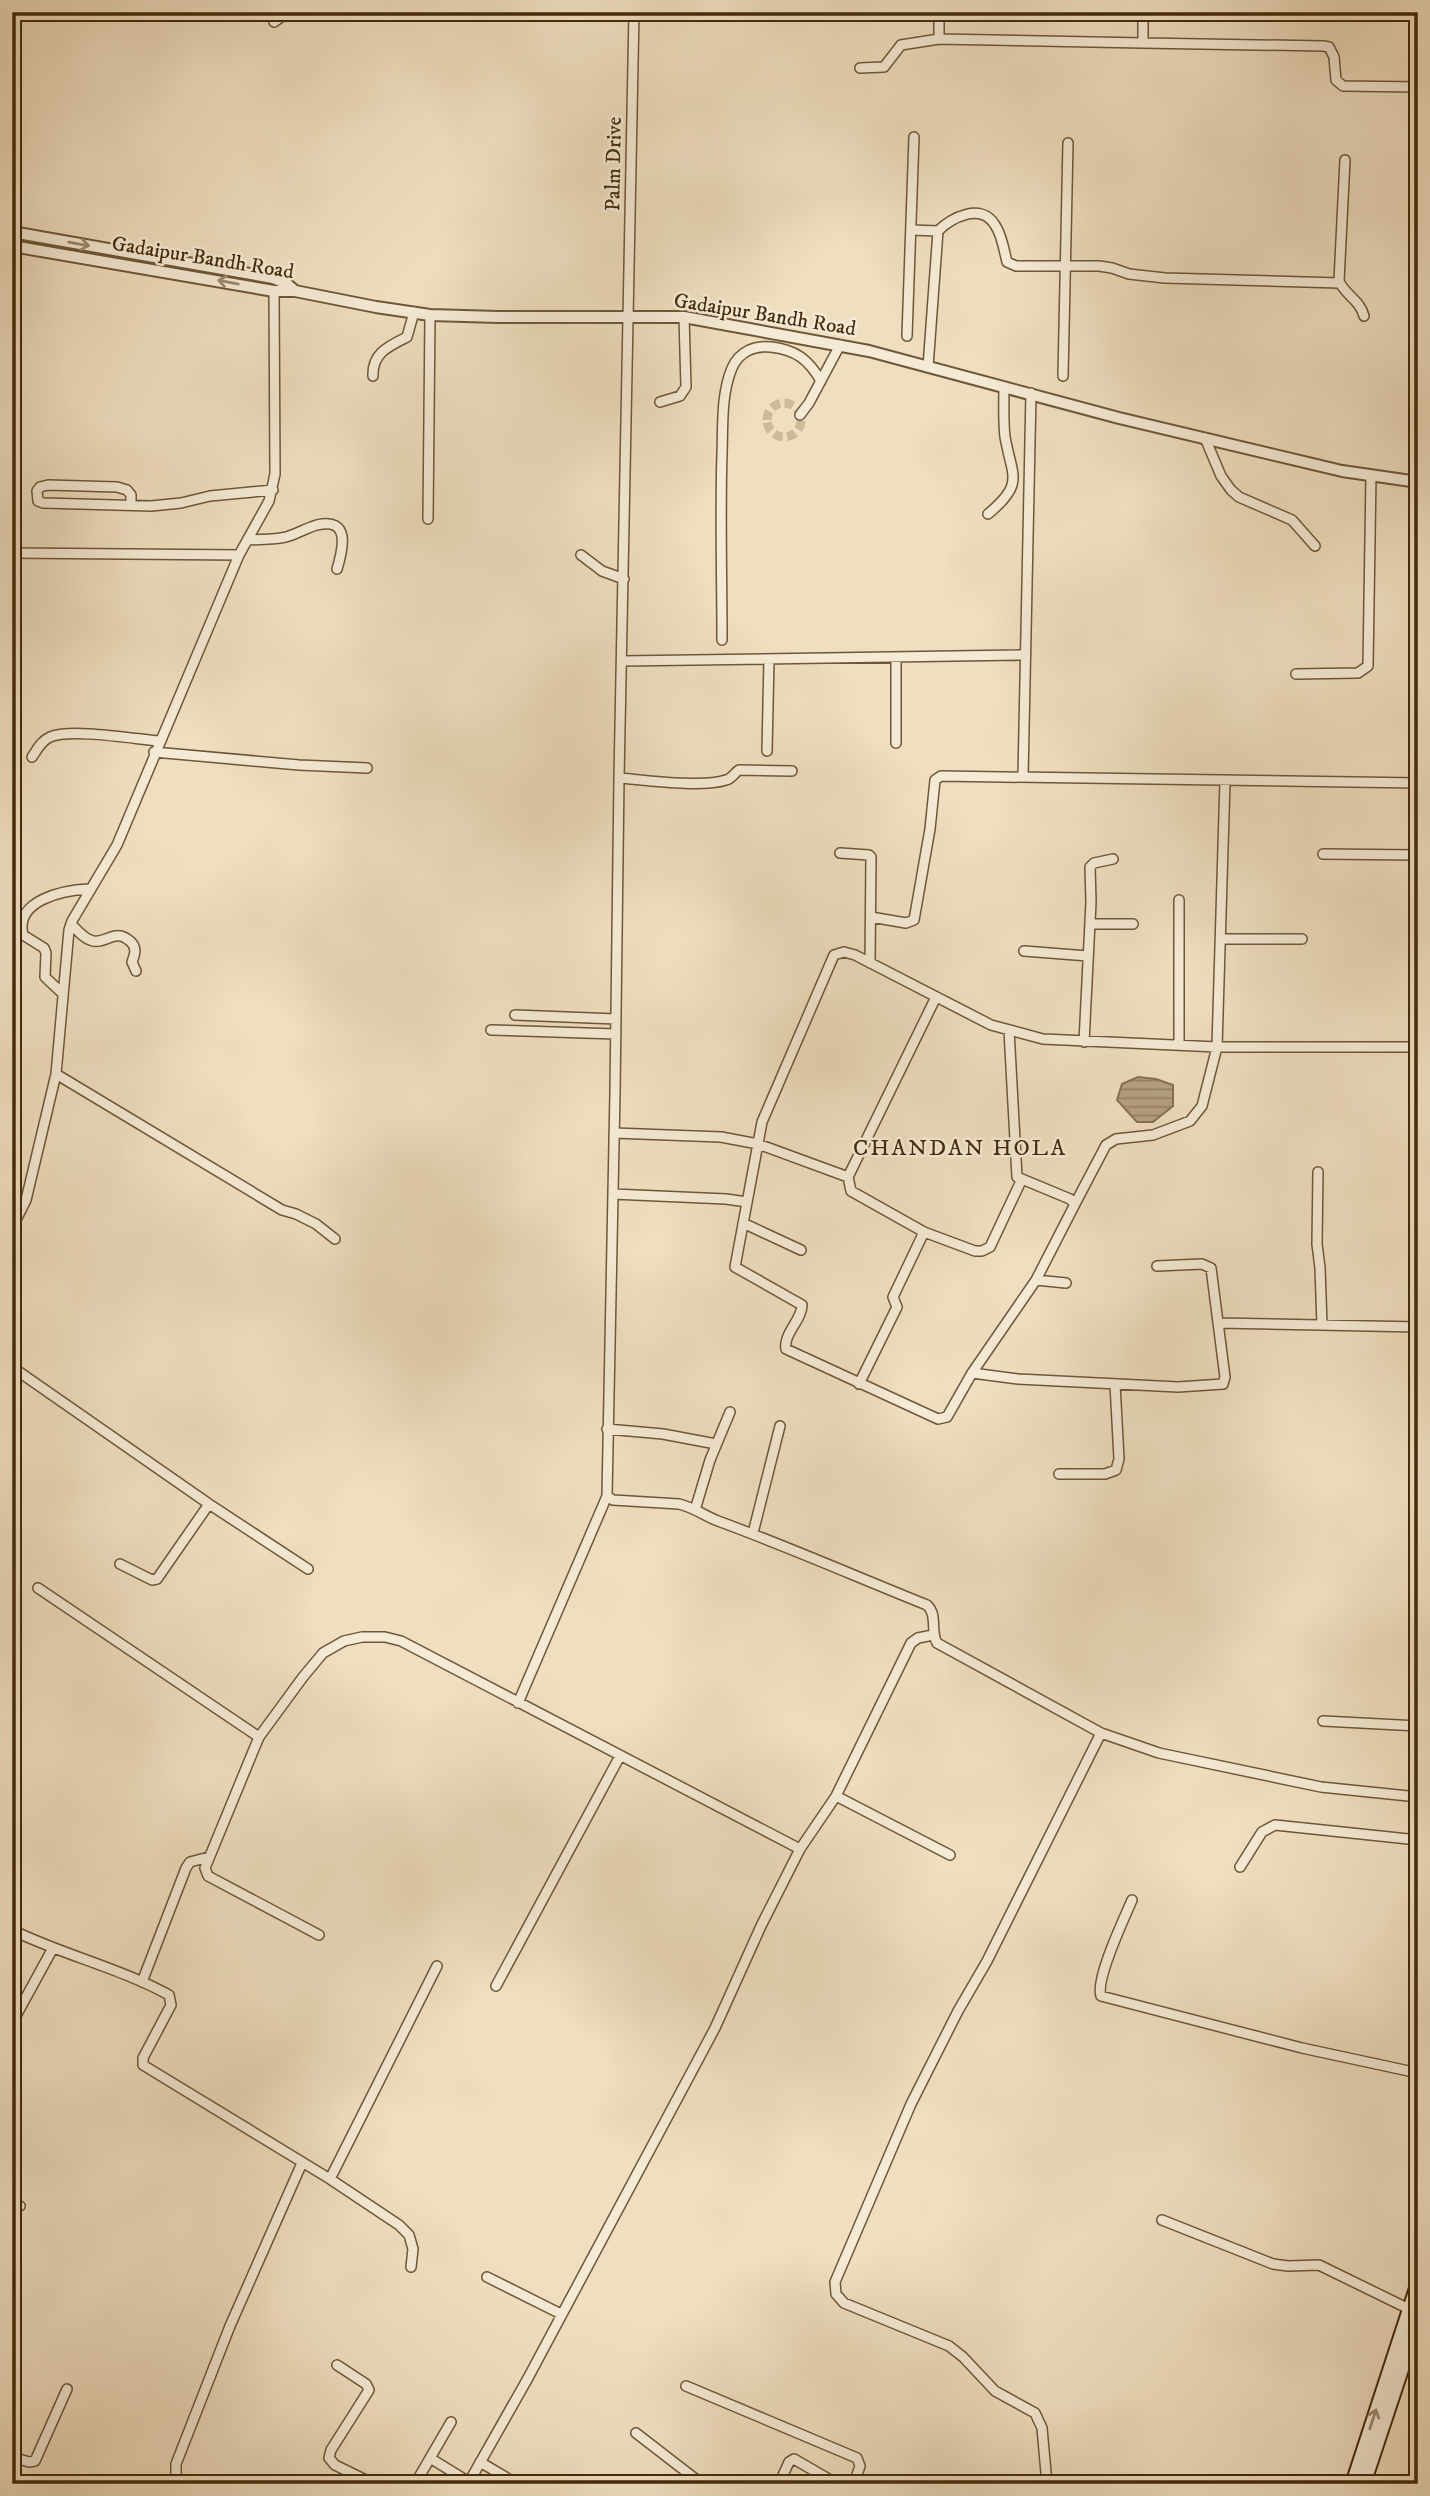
<svg xmlns="http://www.w3.org/2000/svg" width="1430" height="2496" font-family="'IM FELL DW Pica',serif">
<style>
.water{fill:url(#water-rules);stroke:#877152;stroke-width:2}
.lines{fill:none;stroke-linecap:round;stroke-linejoin:round}
.minor-tunnel{stroke:#cdba9b;stroke-width:9;stroke-dasharray:9 4.5;stroke-linecap:butt}
.minor-casing{stroke:#6e5738;stroke-width:12}
.tertiary-casing{stroke:#6e5738;stroke-width:14}
.secondary-casing{stroke:#432a0b;stroke-width:16}
.minor{stroke:#f5ead5;stroke-width:9}
.tertiary{stroke:#f5ead5;stroke-width:10}
.secondary{stroke:#f5ead5;stroke-width:12}
.oneway{stroke:#9c8a70}
.labels{text-anchor:middle;stroke-width:5;stroke-linejoin:round;paint-order:stroke}
.street-label{font-size:21px;fill:#432a0b;stroke:#f5ead5}
.neighbourhood-label{font-size:23px;letter-spacing:2px;fill:#432a0b;stroke:#f5ead5}
</style>
<defs>
<pattern id="water-rules" width="6" height="5" patternUnits="userSpaceOnUse" patternTransform="scale(1.75)"><rect width="6" height="5" fill="#b5a182"/><path d="M0 2.5h6" fill="none" stroke="#958369"/></pattern>
</defs>
<rect width="100%" height="100%" fill="#efdebf"/>
<filter id="stains"><feTurbulence type="fractalNoise" baseFrequency=".00286" numOctaves="4"/><feColorMatrix values="0 0 0 0 .2 0 0 0 0 .09 0 0 0 0 .02 0 0 0 .5 -.17"/></filter>
<radialGradient id="worn" r=".72"><stop offset=".6" stop-color="#630" stop-opacity="0"/><stop offset="1" stop-color="#630" stop-opacity=".3"/></radialGradient>
<path class="water" d="M1138 1077 1156 1079 1173 1085V1106L1153 1122H1137L1117 1100 1122 1084Z"/>
<g class="lines">
<path class="minor-tunnel" d="M767 420a17 17 0 1 1 34 0a17 17 0 1 1-34 0Z"/>
<defs>
<path id="minor" d="M634 12 619 778 615 1092 607 1496 613 1500 679 1504C693 1507 705 1516 718 1521 789 1547 857 1577 927 1605 938 1615 930 1631 937 1643L1101 1733 1159 1753 1321 1787 1418 1797
M939 12V39L1143 43
M1143 12V43L1323 46 1329 47 1334 57 1336 80 1343 86 1418 87
M274 22 288 12
M860 68 884 67 901 45 939 39
M1345 160 1339 281C1345 295 1360 300 1364 316
M911 230 938 231
M907 336 914 137
M928 367 938 231C951 218 981 202 995 225 1002 235 1004 250 1007 262L1016 266H1099L1112 268 1129 274 1165 278 1340 283
M373 376C372 353 389 346 407 337L414 312
M1063 376 1068 143
M660 402 680 396 686 387 684 317
M800 415 809 403 840 345
M1205 438 1221 476 1231 490 1239 497 1292 520 1315 546
M131 505V495L127 490 117 487 48 485 40 487 37 491 38 501 43 503 151 506 181 503 210 496 273 490
M988 514C1025 483 1012 477 1005 437 1003 421 1004 403 1004 387
M428 519 430 315
M248 540C260 539 274 540 286 537 297 534 306 528 317 525 351 517 343 549 337 569
M12 553 239 555
M581 555 602 571 624 579
M722 640C722 578 720 515 722 453 723 426 721 394 732 368 739 352 754 345 771 347 796 350 808 359 821 381
M622 661 1024 655
M1296 674 1358 673 1368 666 1371 475
M896 743V657
M767 751 769 659
M154 752 299 765 367 768
M32 757C37 750 41 741 50 737 70 728 135 739 159 741
M1023 777 1031 393
M619 778C645 780 702 788 726 780 732 779 734 773 739 770L792 771
M840 853 869 855 871 857 870 963
M1323 854 1418 855
M871 917 906 923 914 920 930 829 935 780 941 776 1418 783
M71 924C77 930 84 939 93 941 107 944 115 927 131 942 137 948 135 954 132 962L136 971
M1090 924H1133
M1221 939H1302
M1024 951 1088 956
M62 993 45 977 46 953 44 948 23 935C14 900 64 890 89 889
M936 997 848 1177 851 1191 924 1232 975 1251H982L990 1247 1021 1181
M515 1015 616 1019
M491 1030 616 1034
M1009 1030 1017 1177 1070 1199 1075 1204 1036 1280 972 1373 1018 1379 1178 1387 1223 1384 1225 1377 1211 1268 1202 1264 1157 1266
M1084 1042 1091 902 1090 867 1094 863 1113 859
M1179 1045V900
M56 1074 282 1210 296 1214 316 1224 335 1239
M614 1133 721 1137 758 1144 848 1177
M1318 1172 1317 1244 1320 1268 1322 1325
M613 1194 726 1199 747 1202
M1075 1204 1106 1145 1116 1139 1153 1135 1190 1121 1202 1106 1217 1047 1225 781
M743 1223 801 1250
M12 1228 26 1200 56 1074 69 930 72 921 117 845 239 555 269 501 275 474 274 291
M1036 1280 1066 1283
M1219 1323 1418 1327
M12 1367 209 1504 308 1569
M972 1373 947 1417 938 1419 786 1349C783 1334 802 1320 802 1305L735 1267 762 1122 834 955 844 952 855 955 991 1025 1043 1039 1217 1047H1418
M859 1384 897 1307 893 1297 924 1232
M607 1429 663 1434 716 1444
M1059 1474H1105L1116 1470 1119 1459 1115 1384
M695 1510 710 1460 730 1412
M753 1533 780 1426
M120 1564 152 1580 157 1579 209 1504
M38 1588 259 1737
M518 1703 607 1496
M1323 1721 1418 1726
M836 1796 950 1855
M1240 1867 1262 1832 1275 1825 1418 1840
M1132 1900C1124 1919 1095 1979 1101 1996L1302 2048 1418 2073
M12 1930C63 1955 120 1968 169 1995L171 2005 143 2058V2065L330 2179 399 2225 409 2235 413 2249 411 2267
M319 1935 208 1876 205 1868 259 1737 303 1677 323 1653 344 1641 362 1637H385L401 1641 800 1849 836 1796 911 1643 918 1638 933 1635
M142 1982 186 1868 190 1862 209 1857
M496 1986 620 1756
M12 2023 53 1948
M330 2179 437 1966
M12 2202 20 2206
M1162 2220 1273 2264 1288 2266 1319 2265 1409 2309
M487 2277 561 2314
M337 2365 366 2384 369 2390 331 2450 329 2458 335 2465 374 2484
M686 2386 857 2458 860 2466 854 2484
M636 2433 702 2484
M12 2457 29 2462 35 2461 67 2389
M430 2458 469 2482
M480 2462 517 2484
M190 2484 176 2477V2464L230 2326 302 2163
M415 2484 451 2422
M468 2484 528 2378 715 2028 761 1926 800 1849
M779 2484 789 2462 794 2459 837 2484
M1047 2484 1042 2428 1035 2413 995 2391 963 2357 949 2346 844 2303 836 2294 835 2282 911 2104 958 2011 987 1961 1101 1733"/>
<path id="tertiary" d="M12 232 273 278 287 284 295 291
M12 246 274 291H295L376 307 430 315 498 317H684L869 351 1119 418 1342 471 1418 482"/>
<path id="secondary" d="M1352 2484 1418 2282
M1364 2484 1418 2321"/>
</defs>
<use href="#minor" class="minor-casing"/>
<use href="#tertiary" class="tertiary-casing"/>
<use href="#secondary" class="secondary-casing"/>
<use href="#minor" class="minor"/>
<use href="#tertiary" class="tertiary"/>
<use href="#secondary" class="secondary"/>
</g>
<defs><path id="oneway-shaft" d="M-6 0H5M1.5-3L5.5 0L1.5 3" fill="none" stroke-width="1.6" stroke-linecap="round" stroke-linejoin="round" transform="scale(1.75)"/></defs>
<g class="oneway">
<use href="#oneway-shaft" transform="translate(79 244) rotate(10)"/>
<use href="#oneway-shaft" transform="translate(228 282) rotate(-169)"/>
<use href="#oneway-shaft" transform="translate(1373 2419) rotate(-72)"/>
</g>
<g class="labels">
<g class="street-label">
<text transform="translate(613 164) rotate(-89)" y="7">Palm Drive</text>
<text transform="translate(203 257) rotate(9)" y="7">Gadaipur Bandh Road</text>
<text transform="translate(765 314) rotate(9)" y="7">Gadaipur Bandh Road</text>
</g>
<g class="neighbourhood-label">
<text x="960" y="1155">CHANDAN HOLA</text>
</g>
</g>
<rect width="1430" height="2496" fill="none" stroke="#efdebf" stroke-width="42"/>
<rect x="14" y="14" width="1402" height="2468" fill="none" stroke="#432a0b" stroke-width="3.5"/>
<rect x="21" y="21" width="1388" height="2454" fill="none" stroke="#432a0b" stroke-width="2"/>
<rect width="100%" height="100%" filter="url(#stains)"/>
<rect width="100%" height="100%" fill="url(#worn)"/>
</svg>
